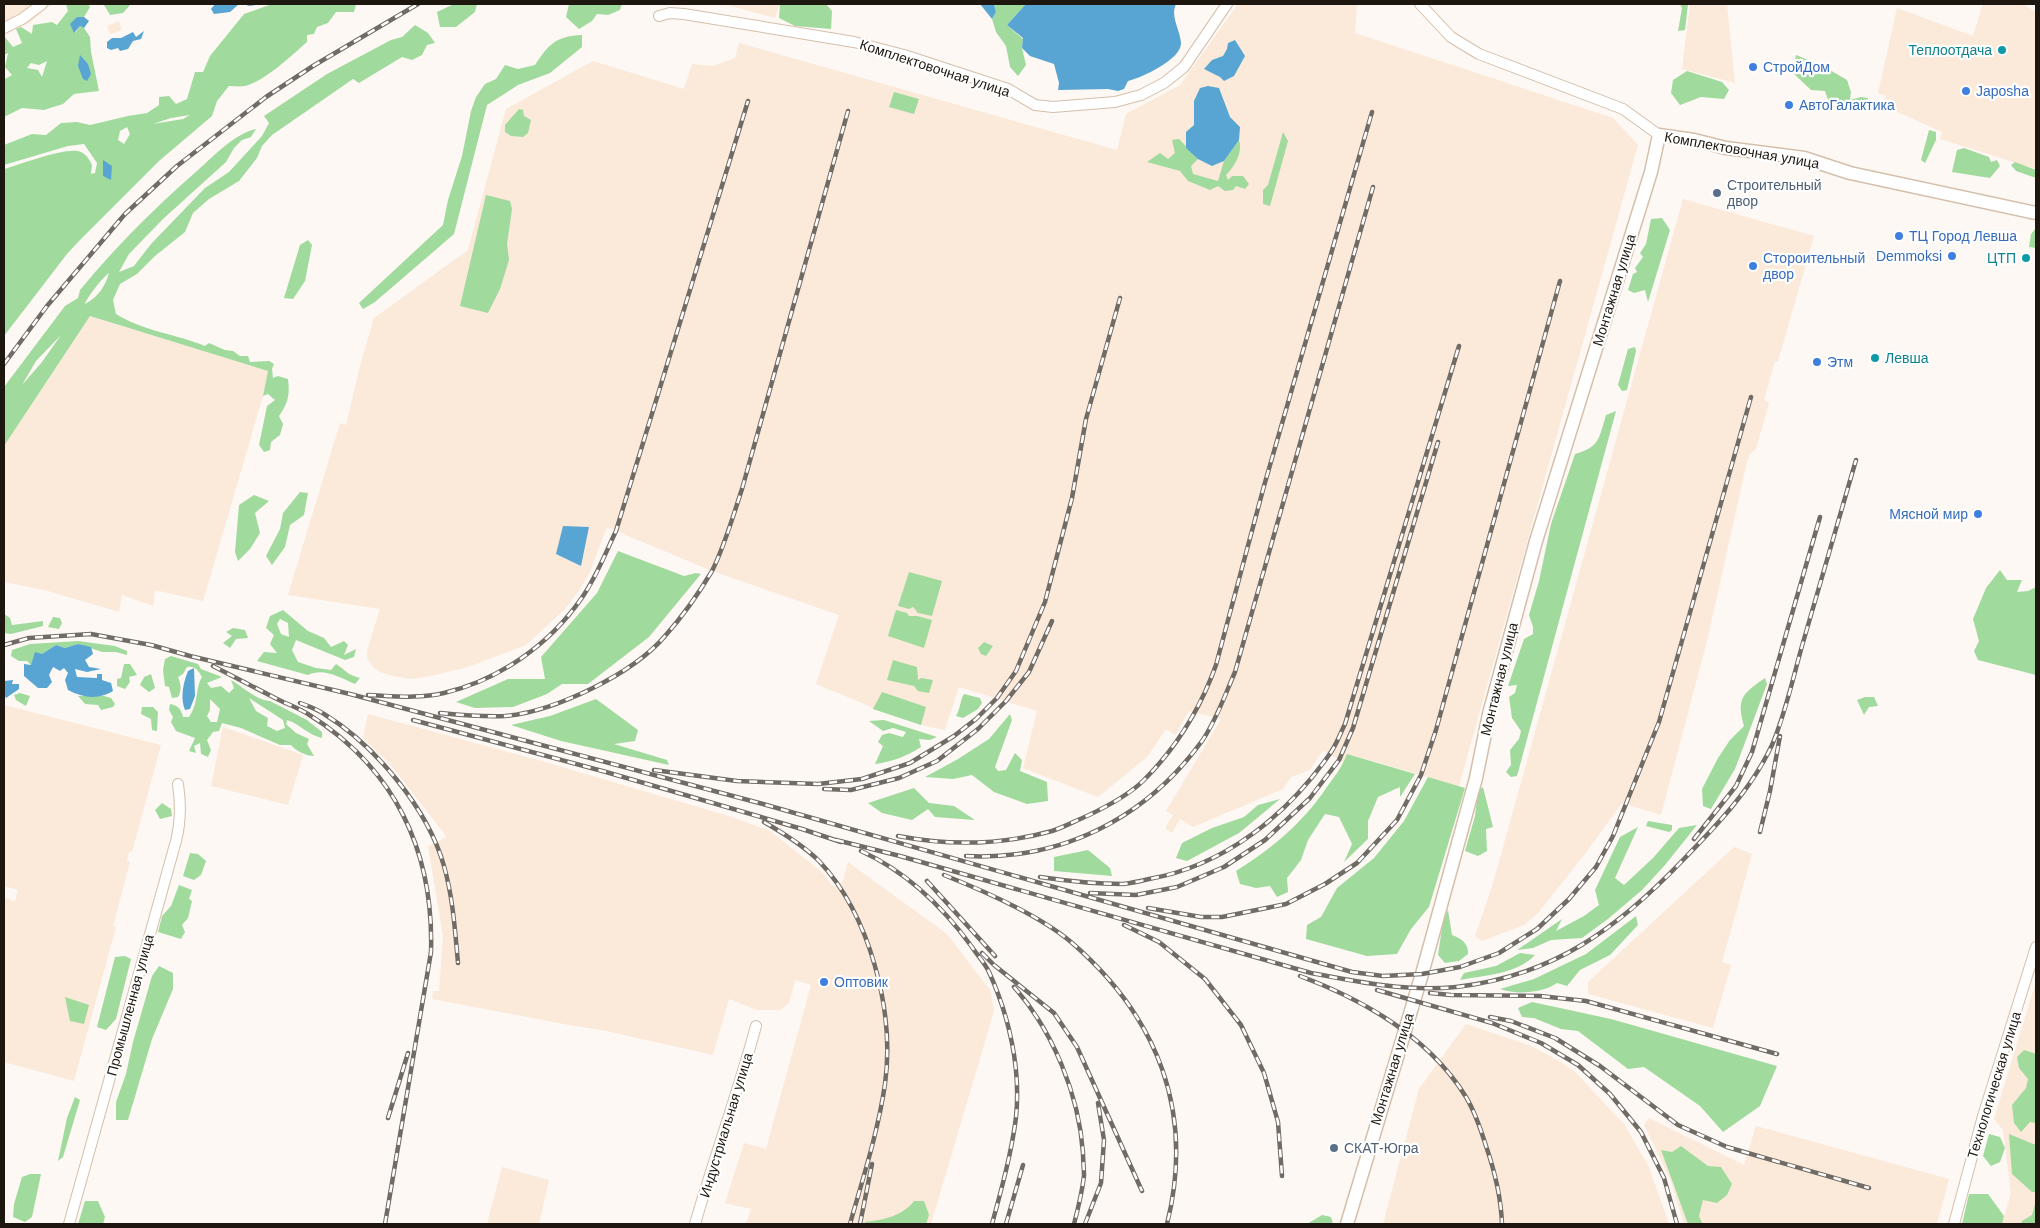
<svg xmlns="http://www.w3.org/2000/svg" width="2040" height="1228" font-family="Helvetica,sans-serif">
<style>
.built{fill:#fbe9d9}
.forest{fill:#a0da9d;fill-rule:evenodd}
.water{fill:#58a5d3}
.lines{fill:none;stroke-linecap:round;stroke-linejoin:round}
.minor-casing{stroke:#d5bfaa;stroke-width:12}
.tertiary-casing{stroke:#d5bfaa;stroke-width:15}
.minor{stroke:#fff;stroke-width:10}
.tertiary{stroke:#fff;stroke-width:12}
.rail-casing{stroke:#716b65;stroke-width:4.5}
.rail{stroke:#fff;stroke-width:2.5;stroke-dasharray:8;stroke-linecap:butt}
.culture-dot{fill:#0f9aa8;stroke:#fff;stroke-width:2}
.shop-dot{fill:#3f7fe0;stroke:#fff;stroke-width:2}
.service-dot{fill:#5c6f8a;stroke:#fff;stroke-width:2}
.labels{text-anchor:middle;stroke-width:4.5;stroke-linejoin:round;paint-order:stroke}
.culture-label{font-size:14px;fill:#0d838f;stroke:#fff;text-anchor:end}
.shop-label{font-size:14px;fill:#366cbe;stroke:#fff;text-anchor:start}
.street-label{font-size:14px;fill:#1e170f;stroke:#fff}
.service-label{font-size:14px;fill:#4e5e75;stroke:#fff;text-anchor:start}
</style>
<rect width="100%" height="100%" fill="#fdf8f4"/>
<path class="built" d="M4 4H52L29 23 4 35Z
M724 4H780L775 18Z
M1238 4H1357L1355 33 1613 118 1638 145 1459 786 1352 755H1347L1344 763 1323 750 1310 770 1291 777 1283 789 1193 827 1180 819 1172 833 1165 828 1173 815 1166 811 1221 719 1189 711 1175 735 1166 729 1147 757 1098 797 1023 768 1037 711 959 687 945 730 921 725 873 709 869 706 816 684 839 615 712 571 607 527 589 574 578 592 565 609 526 645 465 668 430 676 412 679 393 676 380 672 373 667 367 658V651L380 609 288 595 340 423 346 425 360 366 374 318 468 250 506 109 593 61 684 89 692 64 713 66 735 58 739 43 1117 150 1126 114 1180 85Z
M1690 4H1727L1735 83 1682 69Z
M1983 4H2023L2036 12V169L1940 139 1942 132 1882 105 1886 96 1878 93 1897 8 1973 36Z
M119 21 122 30 110 34 107 26Z
M1683 199 1814 236 1778 361H1775L1764 400 1769 403 1756 449 1750 454 1747 462 1708 637 1661 815 1622 803 1585 854 1538 913 1524 925 1482 941 1475 936 1492 887Z
M90 316 268 371 263 396 203 601 155 590 153 606 122 595 119 612 48 591 4 582V446Z
M4 705 161 745 132 852H129L127 860 130 862 113 926 116 927 74 1081 4 1062V898L15 901 18 890 4 886Z
M368 714 545 762 732 817 770 831 824 874 833 887 843 881 848 862 947 934 990 990 994 1011 931 1224H746L751 1209 725 1203 744 1143 766 1149 811 985 795 980 789 1003 780 1010H757L729 999 713 1055 602 1030 569 1025 432 999 433 991H439L443 936 428 846 447 837 390 764 363 738Z
M223 727 303 755 288 805 211 786Z
M1734 847 1752 854 1722 962 1731 965 1713 1028 1588 994V982Z
M2036 981V1224H2002L2011 1194 2003 1130 1994 1119Z
M1466 1024 1531 1046 1561 1062 1575 1072 1624 1124 1649 1167 1669 1224H1383L1419 1089Z
M1649 1118 1744 1165 1756 1126 1949 1179 1937 1224H1684L1670 1179 1644 1125Z
M502 1167 549 1180 539 1224H487Z"/>
<path class="forest" d="M66 4H88L90 7 84 17H77L75 33 80 26 84 28 90 37 91 52 99 91 74 94 63 104 44 110 22 108 4 117V82L5 79 12 75 5 67 8 53 4 55V36L13 47 22 43 16 29 21 27 32 34 33 25 52 22 57 25 68 11ZM47 61 42 77 38 70 27 68 31 63 39 65Z
M106 4H129L130 5 123 13 110 15 104 5Z
M272 4H356L354 12H336L328 23 317 27 314 34 307 35V42C291 56 265 81 245 86 240 87 234 86 229 86L217 101 212 116 159 161 79 241 67 254 4 336V169C21 164 63 148 78 151 86 153 89 159 92 165L91 174 95 173 97 163 84 144 68 146 4 165V145L32 134 46 135 61 123 77 122 90 125 128 116 147 113 159 105V97L169 96 176 104 187 99 195 72H203L210 56 244 14ZM190 115 183 119 153 124 171 118ZM127 127 130 134 124 144 118 140 120 131Z
M454 4H477L475 12 456 27H440L437 12Z
M569 4H622L620 10 608 15 597 14 592 21 579 29 566 17Z
M780 4H826L832 11 831 29 795 26 779 18Z
M994 4 1025 5 1007 25 1023 39 1022 48 1026 65 1018 76 1010 67 1006 46 996 32 992 19 996 12Z
M1680 4H1688L1685 30 1678 31 1682 8Z
M415 25 428 33 435 43 427 45 422 55 412 60 402 57 359 83 353 79 272 135 262 146 257 158 239 181 209 199 193 213 185 232 155 256 137 274 120 284 113 300 116 314C143 331 176 334 205 346L209 343 225 350 233 351 240 356H248L250 362 269 361 274 364 272 369 273 378 278 376 288 379C290 395 288 403 279 416L283 424 280 435 271 442 270 450 264 452 259 445 267 406 275 400 268 394 263 396 268 371 90 316 4 446V387L65 306 78 298 80 290C116 246 156 207 198 170 215 155 234 134 256 129L251 137 242 140 234 148 226 162 163 219 129 254 119 272 134 266 151 244 205 188 229 172 262 136 269 123 264 116 327 74 391 40 402 37ZM109 273C105 287 98 297 85 304 87 297 104 276 109 273ZM61 335 42 362 22 385 36 361Z
M582 35V47L550 73 518 85 487 105 454 234 375 302 363 309 359 303 443 225 448 200 462 156 471 111 476 97 485 84 496 79 505 65 518 69 535 65C549 44 556 36 582 35Z
M1796 55 1823 66 1847 80 1851 92 1850 100 1861 97 1868 98 1864 109 1850 112 1845 102 1829 103 1825 91 1811 90 1792 72Z
M1687 71 1722 82 1729 90 1724 99 1701 97 1680 105 1671 93 1673 80Z
M894 92 919 99 914 114 889 107Z
M519 109 523 110 524 116 531 120 528 133 523 137 511 136 505 132V125Z
M1929 130 1936 132V140L1925 163 1921 160Z
M1283 132 1288 141 1270 206 1263 204V190L1268 185Z
M1179 139 1198 159 1191 166 1193 174 1218 181 1224 161 1239 140C1243 152 1235 166 1226 175L1228 180 1232 176H1243L1249 184 1245 189 1236 186 1233 190 1225 191 1218 186 1210 190 1188 181 1180 171 1147 162 1160 153 1168 159 1175 153 1172 140Z
M1964 148 1989 157 1991 162 1997 160 2000 166 1990 178 1952 172 1957 150Z
M2015 162 2036 170V178L2016 171 2011 165Z
M486 195 510 201 512 209 507 244 509 260 500 289 488 313 460 306Z
M1662 218 1670 230 1648 302 1645 290 1634 293 1628 290 1633 274 1637 272 1635 268 1643 257 1640 253 1646 244 1651 219Z
M2036 228V248L2029 247 2031 234Z
M308 240 312 245 305 281 293 299 284 298 300 245Z
M1635 347 1636 351 1627 390 1622 391 1618 385 1628 349Z
M1616 411 1517 776 1511 777 1506 772 1511 765 1510 750 1519 739 1521 731 1512 718 1509 697 1515 693 1517 685 1508 686 1524 639 1533 634V627L1529 615 1539 581 1551 524 1575 454C1600 447 1599 438 1606 415Z
M300 492 308 493 304 515 290 525 285 547 272 565 266 556 280 529 283 513Z
M254 495 269 501 255 513 260 533 250 549 238 561 235 552 239 505Z
M618 551 684 576 696 573 701 574 649 637 588 684H562L547 694 513 707 475 708 456 702 508 679H545L541 657 597 593Z
M2000 570 2007 580H2022L2017 592 2028 591 2036 587V675L1978 660 1974 651 1979 641 1973 619 1986 588Z
M909 572 942 581 932 616 918 613 913 607 909 609 898 606Z
M283 610 308 631 324 638 331 647 344 641 348 645 344 655 356 649 354 657 345 660 296 640 292 650 298 662 316 668 331 670 336 664C347 671 346 674 360 678L355 684C341 678 323 667 308 675L257 661 264 652 277 653 270 644 274 635 266 628 270 616ZM280 619 288 623 289 637 281 634 277 624Z
M896 610 907 613 909 616H917L932 620 924 648 888 636Z
M4 614 10 618 12 625 43 621V626L11 634 4 633Z
M53 617 60 618 62 623 59 629 48 627Z
M233 628 245 630 248 638 236 639 230 648 223 643 232 636 226 632Z
M78 641 115 646 127 651V655L116 652H102L78 644 65 648 56 645 42 654 31 665 27 661H19L11 656 12 650 30 644Z
M984 642 993 646 986 656 981 654 978 648Z
M171 656 198 664 201 669 222 677 207 683 211 688 221 686 229 693 234 688 231 680C243 687 256 700 270 701L307 720 322 732V738C308 735 300 724 287 720L286 724 296 733 309 739 307 744 314 756C306 756 296 751 291 745H280L241 728 222 723 219 731 213 732 207 740 211 750 208 757 201 754 200 743 194 746 196 753 189 751 195 738 176 731 171 722 173 717 169 710 170 704C179 706 181 709 183 717H189C199 703 195 688 202 677 198 670 195 666 187 667L183 674 178 677C181 684 182 690 178 697L172 698 169 687 165 686 163 670 165 659ZM249 698 283 720 285 728 277 731 267 726 268 718 256 711ZM210 699 220 709 217 722H211L207 716 210 710Z
M893 660 917 667 918 680 921 678 933 680 929 693 918 691 914 686 887 680Z
M124 664H130L137 675 129 677 130 682 125 689 117 686V679L121 678Z
M151 674 155 688 149 692 140 685 144 677Z
M1765 678 1767 684 1735 769 1711 809 1703 806 1702 789 1718 758 1730 740 1744 726C1736 699 1742 694 1765 678Z
M882 692 926 707 921 725 873 709Z
M20 693 30 696 26 706 16 700 14 695Z
M964 694 980 698 982 703 978 709 963 718 956 716C961 707 960 700 964 694Z
M78 696H104L111 698 115 704 113 707 101 710 98 705 85 704Z
M1865 697H1874L1878 706 1869 707 1864 715 1857 700Z
M596 699 638 730 635 741 614 744 667 760 669 765 561 741 511 725 550 716Z
M142 707H153L158 712 157 731 152 730 151 719 141 714Z
M1010 714 1012 720 995 767 998 771 1006 770 1015 753 1022 760 1020 771 1047 782 1048 801 1027 804 994 792 972 775 953 779 925 777 958 759 989 739Z
M884 720 937 737 930 740 919 739 921 747C907 756 892 762 875 764L883 746 878 742 882 735 889 733 903 737 906 732 893 728 883 731 869 721Z
M1347 754 1415 774 1400 797V787L1378 797 1368 821V839L1344 862 1352 844 1339 817 1325 814 1308 840 1301 860 1287 878 1288 892 1277 897 1270 886 1256 888 1240 884 1236 871C1275 846 1303 823 1329 784 1336 775 1343 765 1347 754Z
M1428 777 1465 788 1429 907 1411 929 1397 954 1367 956 1306 939 1307 925 1321 917 1337 888 1374 858 1404 821Z
M1483 787 1493 827 1486 829 1487 851 1478 856 1465 851 1475 816 1478 790Z
M914 788 929 803 954 806 975 820 935 817 928 809 912 820 882 813 868 803Z
M1280 799 1239 833 1187 861 1176 858 1182 843 1212 828 1244 817 1258 805Z
M162 803 171 809 172 816 160 819 155 810Z
M1648 821 1672 825V830L1669 832 1646 826Z
M1697 825 1665 865 1642 890 1608 919 1582 938 1551 940 1533 948 1517 950 1562 919 1556 931 1584 916 1599 905 1595 890 1620 837 1638 827 1615 878 1624 885 1653 858 1679 828Z
M1088 850 1110 868 1112 876 1054 871V857Z
M190 853 198 854 206 861 201 875 194 880 183 876Z
M179 885 192 890 189 899 192 901 188 918 182 925 185 932 181 939 158 932 162 916 171 906Z
M1448 910 1452 935C1461 938 1469 944 1468 954L1459 961 1445 963 1438 955 1443 921Z
M1636 916 1638 925 1610 955 1580 970 1567 986 1557 983C1543 993 1517 995 1500 989L1534 979 1586 954Z
M1520 953 1535 955C1517 974 1486 975 1460 980L1464 973 1496 966Z
M125 956 131 959 116 1019 106 1030 97 1027 115 957Z
M159 966 173 973V989L152 1039 128 1120H116V1102L126 1074 133 1042 152 976Z
M65 997 89 1005 84 1024 70 1021Z
M1532 1002 1611 1019 1777 1066 1760 1106 1723 1132 1700 1106 1644 1067 1628 1069 1578 1031 1561 1029 1534 1018 1522 1017 1518 1008Z
M2024 1050 2036 1054V1123L2030 1122 2021 1132 2014 1123 2012 1105 2026 1088 2028 1079 2019 1068 2017 1057Z
M75 1097 80 1100 63 1157 58 1161 67 1118Z
M1989 1134 2000 1137 2005 1148 2000 1162 1991 1166 1983 1156Z
M2009 1134 2036 1145V1192H2032L2012 1174Z
M1681 1146 1708 1166 1721 1167 1732 1184 1727 1195 1717 1203 1703 1200 1699 1216 1702 1223 1688 1224 1661 1150 1672 1152Z
M30 1174H41L32 1217 25 1222 13 1217 14 1204 22 1177Z
M1969 1194H1988L2004 1216 2002 1224H1962Z
M85 1201H98L105 1217 103 1224H78Z
M914 1201H924L929 1215 926 1224H865V1222C883 1220 903 1216 914 1201Z
M2035 1204 2036 1224H2021L2022 1221 2032 1215Z
M1322 1215 1331 1217 1333 1224H1307Z"/>
<path class="water" d="M215 4H263L249 6 244 4 238 5 230 12 214 14 211 9Z
M980 4H994L996 12 992 19Z
M1024 4H1176C1170 17 1180 29 1181 43 1182 59 1142 78 1128 81L1124 89 1118 91 1108 89 1058 90 1059 83 1054 64 1030 56 1022 48 1023 38 1007 25 1025 5Z
M77 17H84L89 21 84 28 80 26 74 33 70 24Z
M144 31 141 39 133 41 128 49 120 51 118 48 111 50 107 48V42L112 38H121L133 32 136 37Z
M1235 40 1245 56 1234 76 1224 81 1220 77 1204 69 1212 60 1223 56 1227 49 1228 43Z
M80 55 88 64 91 74 87 81 83 79 78 66Z
M1208 86 1219 88 1230 117 1240 127 1239 140 1224 161 1212 166 1198 159 1186 148V132L1194 125V101L1200 88Z
M103 160 112 166 111 180 103 176Z
M563 526 589 527 581 566 556 554Z
M78 644 91 647 93 654 85 660 89 667 101 669 87 672 75 669 77 677 97 678V674H102V680L111 683 113 691C98 700 83 698 68 690L65 680 68 673 64 668 60 671 53 667 49 675 52 682 47 688H38L24 676V664L31 665 35 652 42 654 56 645 65 648Z
M194 668 195 696 190 709 185 710C180 698 183 683 188 671Z
M13 680 12 684H19V689L6 698 4 695V681Z"/>
<g class="lines">
<defs>
<path id="minor" d="M1420 4 1451 37 1479 54 1623 109 1659 135
M659 16 670 13 684 14 854 42 904 55 1008 89 1035 105 1053 107 1115 102 1141 95 1164 83 1184 67 1227 4
M4 28 22 19 42 4
M69 1224 176 841C181 821 181 804 178 784
M695 1224C714 1158 738 1093 756 1026
M1954 1224 1983 1116 2036 947"/>
<path id="tertiary" d="M1347 1224 1422 974 1476 778 1489 714 1536 541 1651 172 1659 135 1694 140 1726 148 1804 158 1850 173 2036 213"/>
</defs>
<use href="#minor" class="minor-casing"/>
<use href="#tertiary" class="tertiary-casing"/>
<use href="#minor" class="minor"/>
<use href="#tertiary" class="tertiary"/>
<defs>
<path id="rail" d="M4 364 47 306 125 214 177 166 266 97 313 66 418 4
M4 645 29 638 91 634 151 645 190 656 350 694 763 804 1352 972 1383 976 1422 974 1460 967 1499 953 1537 929 1569 899 1596 867 1613 836 1659 722 1751 397
M213 666C234 677 256 688 277 699 287 704 298 708 308 714 395 768 434 851 431 952L385 1224
M368 695C393 696 419 699 444 693 499 680 549 645 581 599 596 578 605 554 616 531L748 101
M300 703C308 706 317 709 324 714 375 745 428 809 444 866 453 898 455 930 458 963
M440 713C461 715 483 717 505 716 554 712 633 674 665 636 682 617 699 593 712 571 725 545 733 516 742 489L848 111
M413 720 606 772 802 829 841 842
M654 770 737 781 818 784 862 779 910 763 954 736 976 719 997 698 1016 671 1045 602 1072 498 1086 419 1120 298
M824 789 851 790 899 778 937 761 978 729 1006 701 1029 672 1052 621
M764 822C783 833 803 845 819 861 870 915 895 1012 885 1084 878 1132 863 1178 850 1224
M1760 832 1770 791 1780 736
M898 836C950 846 1001 845 1052 831 1064 827 1075 821 1087 816 1106 807 1129 795 1144 780 1176 748 1201 707 1216 665L1264 486 1372 112
M1694 839 1736 786 1752 752 1820 517
M836 840 900 856 1311 973C1358 982 1407 992 1456 987 1553 976 1617 929 1683 860 1717 825 1751 790 1772 745 1785 715 1793 678 1802 646 1820 584 1838 522 1856 460
M861 851C907 872 943 907 972 947 977 955 985 963 989 972 1009 1016 1021 1068 1016 1117 1012 1151 1001 1191 992 1224
M966 856C1062 861 1146 818 1202 741 1216 721 1225 695 1235 672L1373 187
M944 875C984 891 1039 915 1071 942 1158 1017 1195 1112 1167 1224
M1040 877C1067 881 1095 884 1123 884 1132 883 1141 881 1149 879 1224 866 1286 816 1329 755 1336 746 1340 734 1345 724L1459 346
M927 881 995 956
M1090 893 1136 895 1177 887 1224 867 1265 840 1310 798 1339 760 1353 728 1438 442
M1148 908 1201 917H1222L1286 904 1325 884 1357 863 1397 820 1421 775 1436 730 1560 281
M1124 925 1159 942 1205 979 1241 1025 1264 1073 1278 1122 1282 1176
M982 953 994 965 1054 1013 1077 1047 1142 1191
M1300 976C1364 1000 1429 1037 1466 1097 1475 1112 1481 1130 1486 1146 1495 1172 1501 1197 1502 1224
M1014 987C1053 1031 1079 1095 1083 1153 1083 1160 1084 1168 1084 1176 1082 1192 1078 1209 1074 1224
M1377 990 1492 1023 1541 1043 1578 1065 1610 1094 1641 1132 1664 1178 1677 1224
M1430 993 1451 995 1540 996 1586 1001 1777 1054
M1490 1017 1511 1021 1555 1038 1600 1066 1678 1125 1727 1147 1869 1188
M388 1118 408 1053
M860 1224 872 1164
M1006 1224 1023 1165
M1085 1224 1101 1183 1104 1140 1098 1103"/>
</defs>
<use href="#rail" class="rail-casing"/>
<use href="#rail" class="rail"/>
</g>
<g class="culture-dot">
<circle cx="2002" cy="50" r="5"/>
<circle cx="2026" cy="258" r="5"/>
<circle cx="1875" cy="358" r="5"/>
</g>
<g class="shop-dot">
<circle cx="1753" cy="67" r="5"/>
<circle cx="1966" cy="91" r="5"/>
<circle cx="1789" cy="105" r="5"/>
<circle cx="1899" cy="236" r="5"/>
<circle cx="1952" cy="256" r="5"/>
<circle cx="1753" cy="266" r="5"/>
<circle cx="1817" cy="362" r="5"/>
<circle cx="1978" cy="514" r="5"/>
<circle cx="824" cy="982" r="5"/>
</g>
<g class="service-dot">
<circle cx="1717" cy="193" r="5"/>
<circle cx="1334" cy="1148" r="5"/>
</g>
<g class="labels">
<g class="culture-label">
<text x="1992" y="55">Теплоотдача</text>
<text x="2016" y="263">ЦТП</text>
<text x="1885" y="363" text-anchor="start">Левша</text>
</g>
<g class="shop-label">
<text x="1763" y="72">СтройДом</text>
<text x="1976" y="96">Japosha</text>
<text x="1799" y="110">АвтоГалактика</text>
<text x="1909" y="241">ТЦ Город Левша</text>
<text x="1942" y="261" text-anchor="end">Demmoksi</text>
<text x="1763" y="263">Стороительный<tspan x="1763" dy="16">двор</tspan></text>
<text x="1827" y="367">Этм</text>
<text x="1968" y="519" text-anchor="end">Мясной мир</text>
<text x="834" y="987">Оптовик</text>
</g>
<g class="street-label">
<text transform="translate(935 68) rotate(18)" y="5">Комплектовочная улица</text>
<text transform="translate(1742 150) rotate(10)" y="5">Комплектовочная улица</text>
<text transform="translate(1614 290) rotate(-73)" y="5">Монтажная улица</text>
<text transform="translate(1499 679) rotate(-76)" y="5">Монтажная улица</text>
<text transform="translate(130 1005) rotate(-75)" y="5">Промышленная улица</text>
<text transform="translate(1392 1069) rotate(-73)" y="5">Монтажная улица</text>
<text transform="translate(1994 1085) rotate(-73)" y="5">Технологическая улица</text>
<text transform="translate(726 1125) rotate(-73)" y="5">Индустриальная улица</text>
</g>
<g class="service-label">
<text x="1727" y="190">Строительный<tspan x="1727" dy="16">двор</tspan></text>
<text x="1344" y="1153">СКАТ-Югра</text>
</g>
</g>
<rect width="2040" height="1228" fill="none" stroke="#1e170f" stroke-width="10"/>
</svg>
